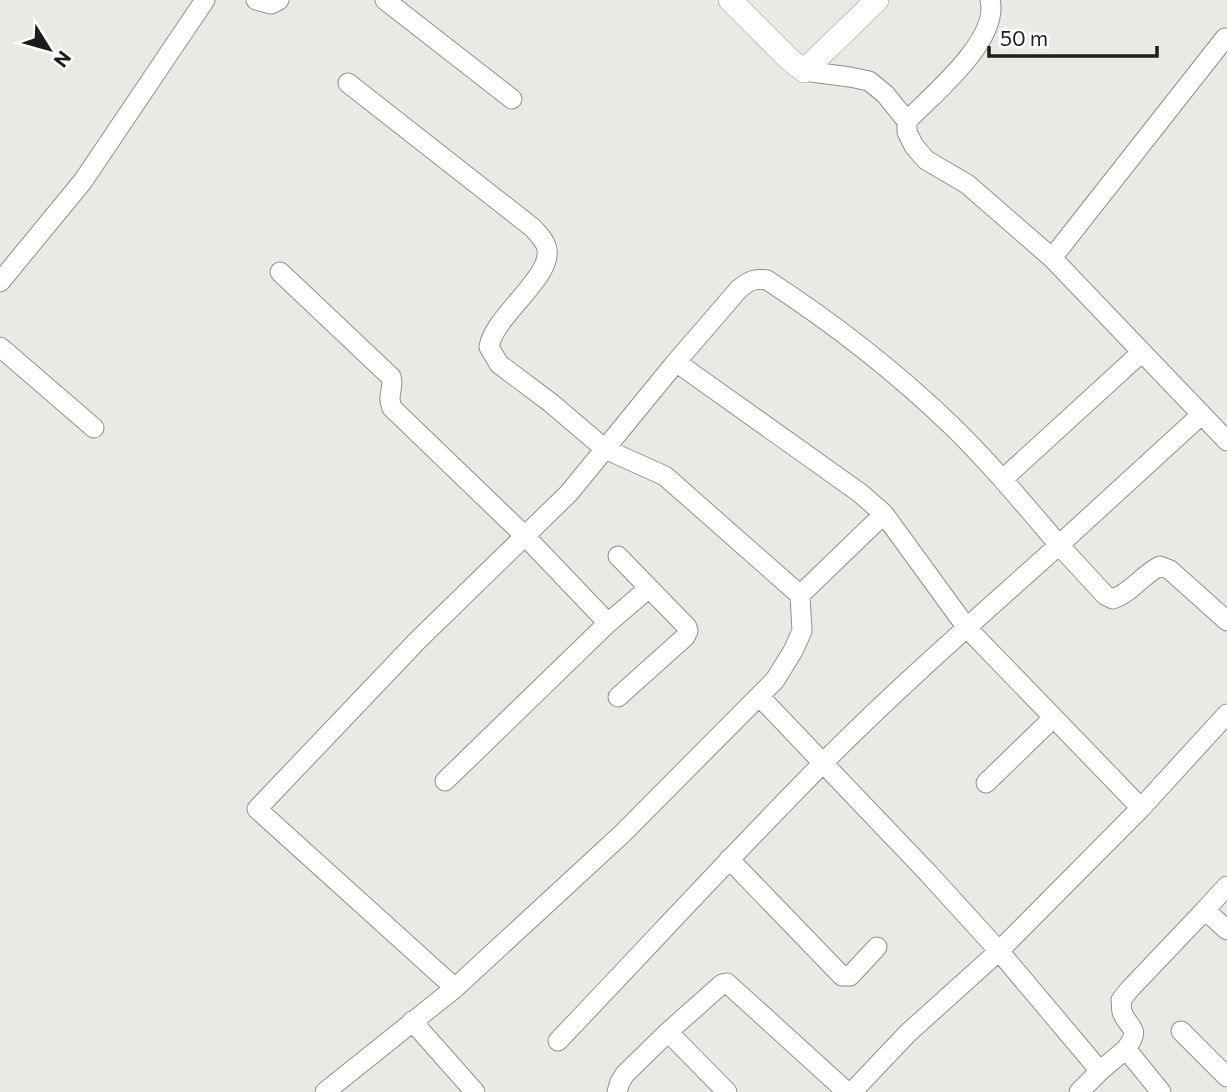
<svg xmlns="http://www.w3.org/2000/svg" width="1227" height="1092" font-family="Commissioner,sans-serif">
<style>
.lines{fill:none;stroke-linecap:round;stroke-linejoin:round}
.minor-casing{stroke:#8f908c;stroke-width:21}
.tertiary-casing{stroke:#8f908c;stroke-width:24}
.minor{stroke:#fff;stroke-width:19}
.tertiary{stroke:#fff;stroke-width:23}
</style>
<rect width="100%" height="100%" fill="#e9eae5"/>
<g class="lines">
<defs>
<path id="minor" d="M256 0 271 4 279 0
M385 0 512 99
M804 71 850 77 869 81 885 94 907 121V132L914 146 926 160 967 184 1052 258 1227 441
M348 83 533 228C537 233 544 239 546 246 557 274 494 315 489 347L499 364 551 403 605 449 665 476 800 595 884 514 860 493 676 362
M907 121C932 95 1000 40 990 0
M1052 258 1225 38 1227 40
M280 272 391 377C395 388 386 394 392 408L525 536 608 623
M0 282 83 181 205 0
M0 347 94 428
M1003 479 1142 352
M618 697 685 637 688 631 687 627 618 556
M760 697 928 873 999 951 1100 1071 1079 1092
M445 781 608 623 649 588
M986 783 1053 718
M1141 808 1227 714
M729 859 842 976H850L877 947
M1205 910 1227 886
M455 988 622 834 775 680 793 651 802 631 800 595
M412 1021 475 1092
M1181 1031 1227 1077
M558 1041C646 949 732 855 821 765 897 688 979 617 1059 545L1105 595 1113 599C1132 592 1142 575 1160 566L1170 570 1227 621
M1126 1049C1142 1027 1129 1030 1122 1012 1121 1008 1122 1004 1121 1000L1129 990 1205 910 1227 930
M1100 1071 1126 1049 1161 1092
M325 1092 455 988 257 809 418 640 569 493 676 362 739 289C749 281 754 278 767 280 833 323 895 371 952 426 990 463 1024 504 1059 545L1201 415
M617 1092 620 1082 625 1074 668 1032
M727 1092 668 1032 722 984 727 983 847 1092
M852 1092 908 1033 999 951 1141 808 967 628 884 514"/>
<path id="tertiary" d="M730 0 789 59 804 71 877 0"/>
</defs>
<use href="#minor" class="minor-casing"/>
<use href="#tertiary" class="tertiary-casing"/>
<use href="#minor" class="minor"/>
<use href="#tertiary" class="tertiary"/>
</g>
<g transform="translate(49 49) rotate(127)" stroke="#ffffff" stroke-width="5" paint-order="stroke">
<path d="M0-5L12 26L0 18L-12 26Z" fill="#1d1d1c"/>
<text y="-10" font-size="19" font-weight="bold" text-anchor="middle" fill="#1d1d1c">N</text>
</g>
<path d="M989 46v10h168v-10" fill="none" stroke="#1d1d1c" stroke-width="3.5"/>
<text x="1000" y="46" font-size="21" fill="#1d1d1c" stroke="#ffffff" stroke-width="5" paint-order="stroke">50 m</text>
</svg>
